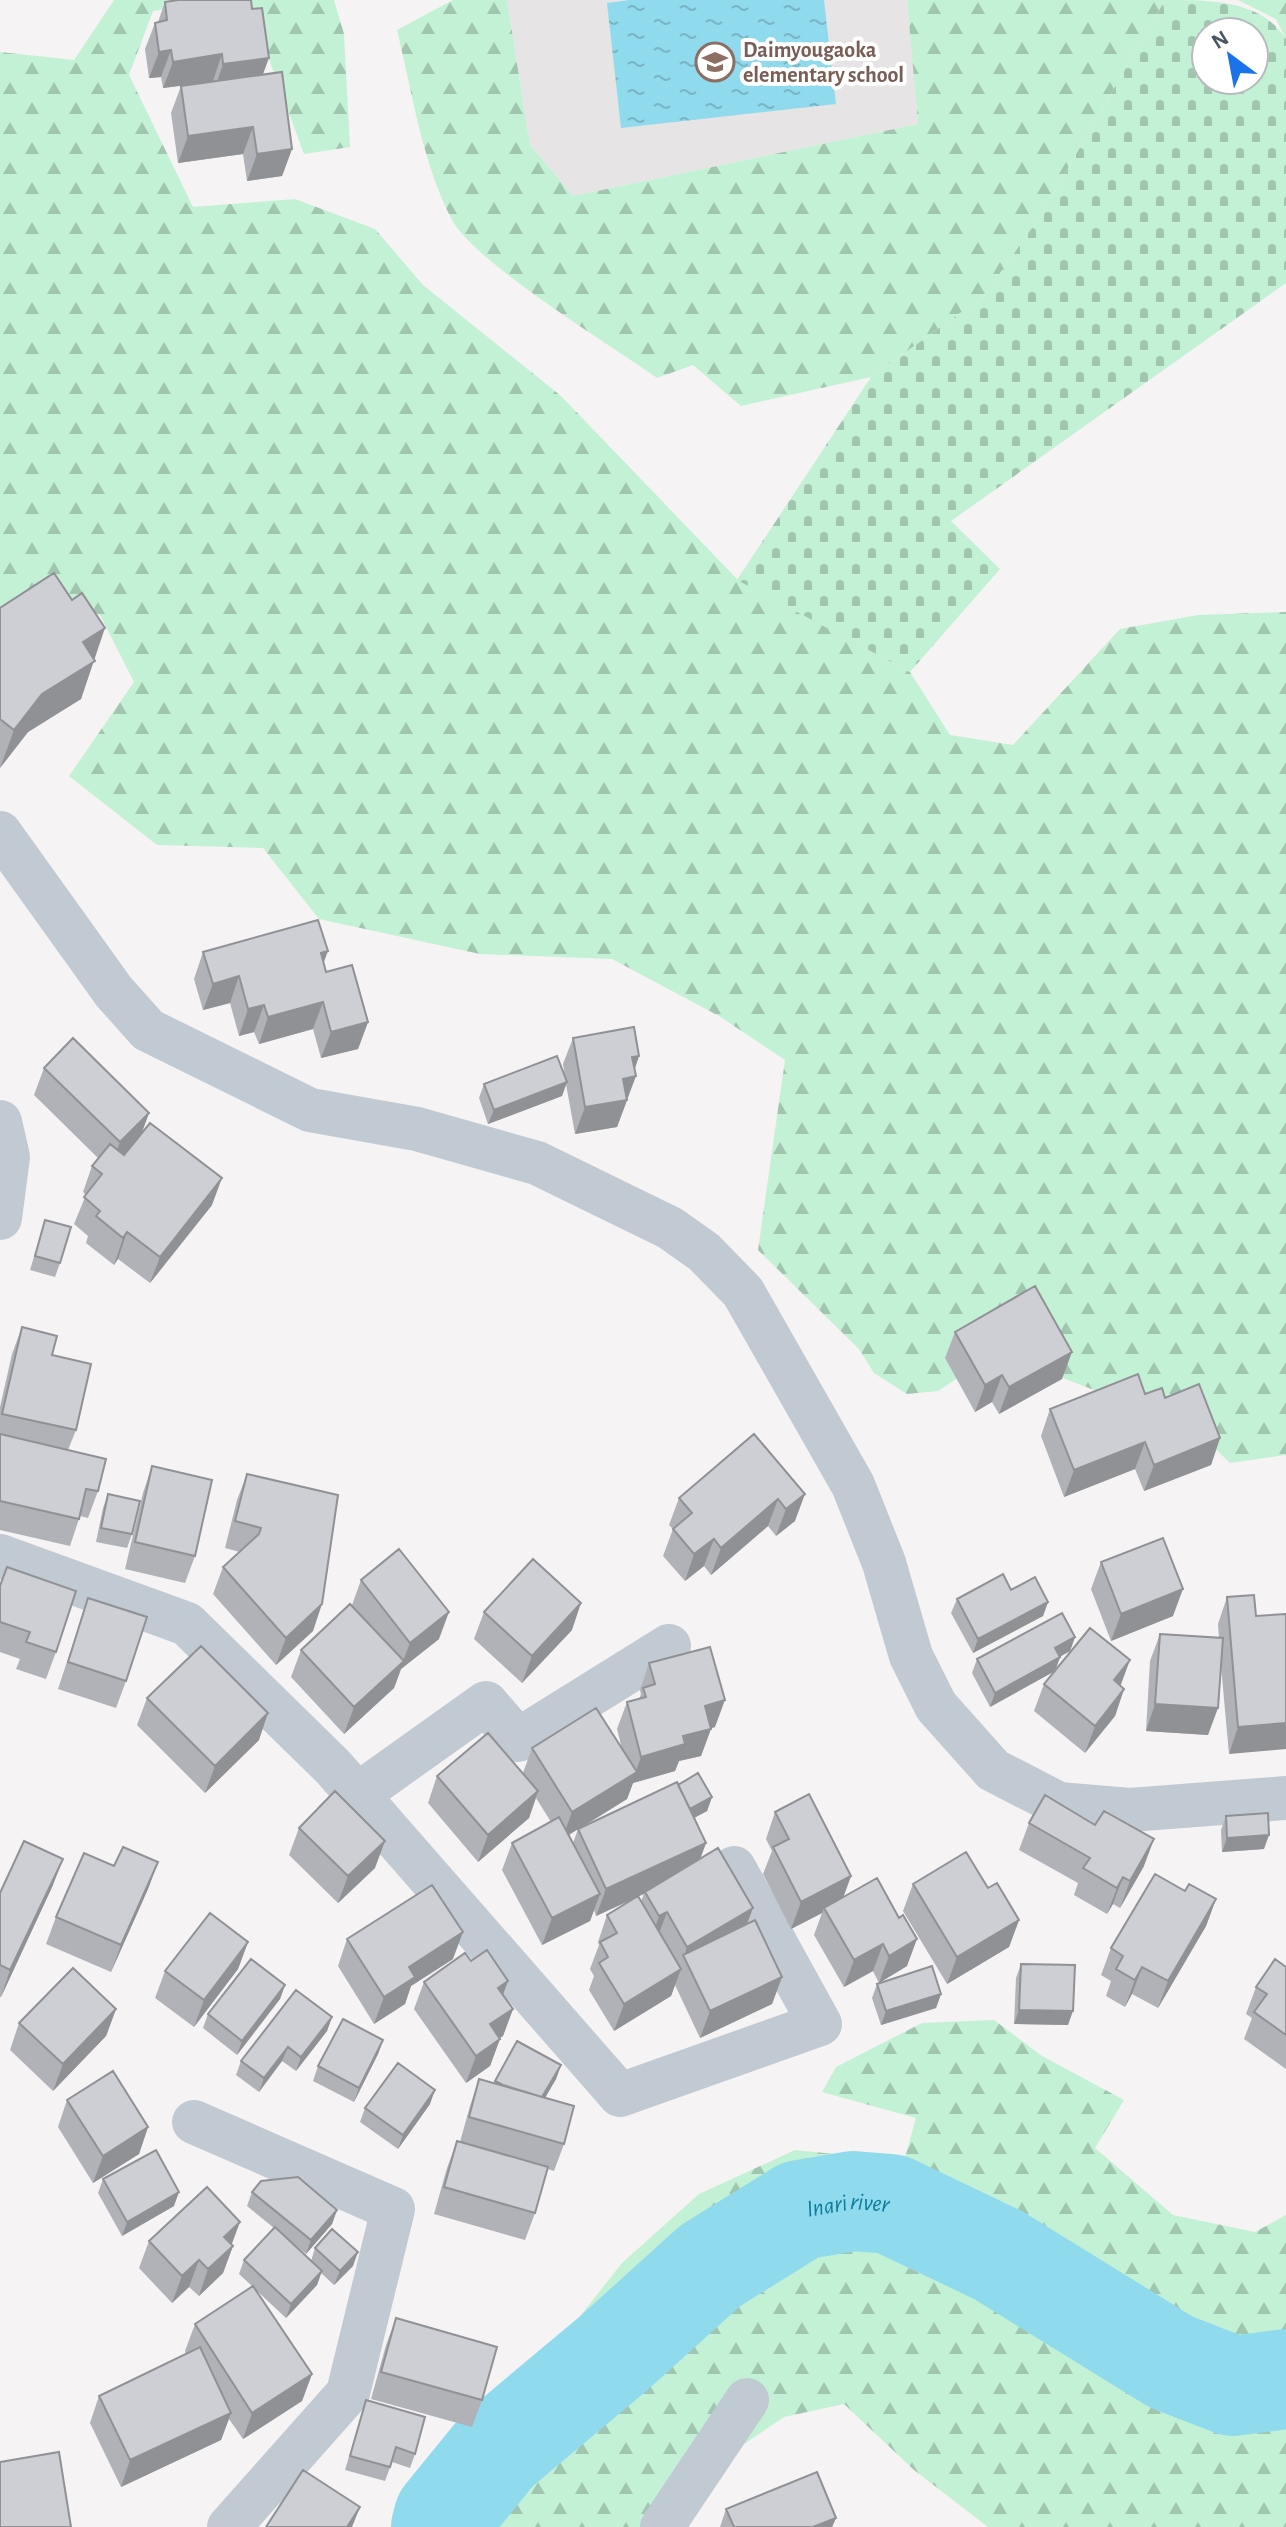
<svg xmlns="http://www.w3.org/2000/svg" width="1286" height="2527" font-family="'Alegreya Sans',sans-serif">
<style>
.education{fill:#e6e4e5}
.forest{fill:url(#forest-firs)}
.cemetery{fill:url(#cemetery-stones);fill-rule:evenodd}
.water{fill:url(#water-ripples)}
.lines{fill:none;stroke-linecap:round;stroke-linejoin:round}
.river{stroke:#90daee;stroke-width:100}
.street{stroke:#c1cad2;stroke-width:44}
.wall{fill:#b0b2b7;fill-rule:evenodd}
.shaded-wall{fill:#909195}
.building{fill:#cdcfd5;stroke:#909195;stroke-width:2}
.labels{text-anchor:middle;stroke-width:8;stroke-linejoin:round;paint-order:stroke}
.education-label{font-size:22px;font-weight:bold;fill:#785e54;stroke:#fff;text-anchor:start}
.water-label{font-size:24px;font-style:italic;fill:#0c7c9b;stroke:#fff}
</style>
<defs>
<pattern id="forest-firs" width="22" height="20" patternUnits="userSpaceOnUse" patternTransform="scale(2)"><rect width="22" height="20" fill="#c3f1d5"/><path d="M5 1l3.5 6h-7zM16 11l3.5 6h-7z" fill="#a0c6b0"/></pattern>
<pattern id="cemetery-stones" width="16" height="16" patternUnits="userSpaceOnUse" patternTransform="scale(2)"><rect width="16" height="16" fill="#c3f1d5"/><path d="M2 7V4a2 2 0 0 1 4 0v3zM10 15v-3a2 2 0 0 1 4 0v3z" fill="#a0c6b0"/></pattern>
<pattern id="water-ripples" width="26" height="14" patternUnits="userSpaceOnUse" patternTransform="scale(2)"><rect width="26" height="14" fill="#90daee"/><path d="M2 4q2-2 4 0t4 0M15 11q2-2 4 0t4 0" fill="none" stroke="#78b4c4"/></pattern>
</defs>
<rect width="100%" height="100%" fill="#f5f3f3"/>
<path class="education" d="M507 0H907L918 124 573 196 530 145Z"/>
<path class="forest" d="M114 0H218L153 11 129 75 193 207 295 199 375 229 423 285 561 396 737 579 910 672 950 735 1013 745 1120 629 1198 615 1286 612V1455L1230 1463 1195 1429 1019 1361 976 1366 938 1391 907 1394 874 1373 859 1349 758 1250 785 1060 719 1016 612 959 480 954 319 919 263 848 157 845 69 776 134 682 100 615 63 596 0 632V52L74 60Z
M247 0H334L344 34 350 147 304 154Z
M453 0H507L530 145 573 196 918 124 907 0H1165L1041 215 984 296 871 377 741 406 693 365 657 378C612 346 472 261 451 218 422 161 412 92 397 30Z
M1238 0H1286V39L1276 19Z
M994 2020 1042 2056 1124 2100 1095 2148 1173 2215 1255 2232 1286 2215V2527H988L914 2470 844 2404 784 2417 660 2501 640 2527H402L445 2453 524 2387 622 2263 699 2194 795 2150 904 2161 916 2118 822 2092 836 2067 922 2023Z"/>
<path class="cemetery" d="M1165 0C1212 0 1261 0 1286 39V283L951 521 1000 569 910 672 737 580 871 377 984 296 1041 215ZM1206 32H1254V80H1206Z"/>
<path class="water" d="M630 0H824L836 104 621 128 607 3Z"/>
<g class="lines">
<path class="river" id="s1" d="M441 2527 444 2516 497 2451 614 2353 710 2266 800 2210 853 2201 891 2204 998 2255 1171 2362 1233 2386 1286 2379"/>
<path class="street" d="M0 833 114 992 148 1030 310 1110 417 1129 537 1163 670 1228 704 1252 743 1292 853 1485 884 1563 911 1656 936 1706 993 1770 1059 1804 1130 1810 1286 1798
M0 1122 8 1157 0 1218
M0 1556 187 1624 333 1767 620 2095 820 2024 734 1868
M357 1795 486 1703 518 1740 669 1646
M194 2122 393 2209 348 2393 229 2527
M662 2527 747 2400"/>
</g>
<path class="wall" d="M165 2 263 74 292 149 282 176 247 181 243 154 178 163 171 113 181 86 163 88 161 77 149 78 145 49 155 23 158 22Z
M0 608 94 659 81 699 28 732 0 768Z
M203 952 323 962 326 972 368 1022 358 1049 321 1058 313 1029 259 1044 254 1032 239 1036 230 1003 203 1010 194 979Z
M573 1038 639 1056 635 1068 626 1103 617 1127 575 1134 566 1084 562 1096 488 1124 479 1098 484 1084 565 1077 563 1064Z
M44 1068 149 1113 141 1135 212 1205 150 1283 118 1259 114 1265 86 1243 88 1236 74 1224 86 1195 83 1192 92 1166 98 1158 34 1095Z
M45 1220 60 1263 55 1277 30 1270Z
M22 1327 52 1355 76 1430 68 1450 98 1491 88 1518 80 1516 70 1546 0 1530V1407L12 1354Z
M955 1332 1062 1379 999 1414 992 1402 975 1412 945 1358Z
M1145 1394 1165 1398 1220 1438 1211 1465 1144 1491 1135 1469 1064 1497 1041 1436 1050 1409Z
M754 1434 795 1521 776 1536 768 1526 711 1575 704 1566 685 1581 663 1556 673 1529 669 1525 679 1498Z
M152 1466 195 1556 185 1583 125 1569 143 1493Z
M247 1474 313 1631 276 1665 213 1594 223 1567 240 1552 225 1548 237 1500Z
M108 1494 132 1534 127 1548 96 1542 103 1508Z
M1101 1562 1173 1616 1111 1641 1091 1589Z
M361 1580 439 1639 401 1669 394 1688 344 1734 291 1677 301 1650 352 1605Z
M0 1585 56 1652 46 1679 16 1669 20 1659 0 1652Z
M1011 1590 1048 1602 1043 1616 973 1653 951 1613 957 1599Z
M1227 1597 1256 1616 1286 1614 1229 1754 1221 1666 1208 1735 1146 1731 1150 1661 1160 1634 1219 1638 1218 1624Z
M88 1598 126 1681 116 1708 58 1689Z
M484 1612 572 1630 522 1683 474 1639Z
M1075 1637 1070 1651 1060 1657 1056 1669 1121 1686 1124 1689 1115 1716 1085 1753 1034 1711 1044 1684 1053 1672 990 1707 972 1673 977 1659Z
M649 1663 715 1727 711 1728 701 1756 679 1761 675 1771 633 1783 627 1799 581 1828 678 1785 712 1797 707 1811 694 1818 706 1843 700 1859 747 1924 782 1977 772 2004 700 2038 675 1985 671 1996 614 2031 589 1990 594 1976 590 1969 599 1945 598 1942 607 1915 635 1898 596 1916 594 1910 590 1921 542 1945 502 1870 512 1843 551 1822 536 1798 529 1818 478 1862 428 1803 437 1776 523 1773 532 1748 622 1749 617 1729 627 1702 639 1699 641 1694 640 1690ZM578 1829 573 1843 569 1835ZM644 1893 641 1902 638 1896Z
M147 1698 259 1740 205 1793 137 1725Z
M775 1812 851 1876 843 1898 907 1966 879 1983 873 1971 844 1987 814 1935 822 1913 791 1929 763 1874 772 1851 766 1839Z
M1226 1816 1264 1849 1222 1852 1221 1830Z
M1029 1823 1144 1866 1120 1908 1113 1904 1107 1914 1074 1895 1078 1883 1019 1850Z
M299 1828 375 1868 338 1903 289 1855Z
M158 1862 148 1889 111 1972 46 1944 56 1917Z
M913 1884 1019 1920 1009 1947 947 1984 903 1911Z
M53 1885 1 1997H0V1893Z
M1185 1891 1216 1899 1206 1926 1158 2008 1132 1994 1125 2007 1106 1996 1111 1981 1101 1975 1111 1948Z
M347 1939 453 1959 411 1986 405 2004 374 2024 338 1966Z
M248 1942 238 1969 194 2027 155 1998 165 1971Z
M471 1961 508 1981 503 1994 513 2009 503 2036 500 2038 490 2066 466 2083 414 2009 424 1982Z
M1021 1964 1068 2025 1014 2024 1016 1978Z
M1286 1967V2069L1244 2039 1252 2018 1246 2014 1256 1987Z
M877 1984 941 1994 936 2008 881 2025 872 1998Z
M285 1985 280 1999 237 2055 203 2028 208 2014Z
M116 2009 106 2036 53 2091 10 2050 19 2023Z
M332 2017 327 2031 296 2071 282 2061 259 2092 236 2075 241 2061Z
M383 2040 378 2054 354 2102 313 2081 318 2066Z
M517 2041 561 2065 556 2079 545 2097 564 2144 554 2171 548 2169 535 2213 525 2240 434 2214 447 2168 457 2141 460 2142 470 2106 479 2079 494 2083Z
M67 2100 148 2127 139 2154 93 2183 58 2127Z
M430 2104 398 2149 360 2122 365 2108Z
M103 2179 174 2206 122 2236 98 2193Z
M252 2192 337 2210 332 2224 306 2254 288 2239 311 2261 315 2248 353 2266 334 2285 321 2273 317 2285 286 2318 256 2290 312 2374 302 2401 243 2439 229 2419 221 2440 121 2487 90 2423 99 2396 186 2354 185 2351 195 2324 252 2286 239 2274 244 2260 274 2228 247 2206Z
M149 2241 232 2244 233 2246 223 2273 199 2296 189 2287 172 2303 139 2268Z
M396 2318 482 2400 472 2427 371 2399 386 2345Z
M366 2400 415 2454 410 2468 392 2462 385 2481 345 2470Z
M726 2509 836 2518 832 2527H720Z"/>
<path class="shaded-wall" d="M171 50 161 77 149 78 159 52Z
M222 54 213 81 163 88 173 62Z
M269 58 259 85 214 91 223 64Z
M253 127 243 154 178 163 188 136Z
M292 149 282 176 247 181 257 154Z
M105 628 81 699 28 732 0 768 14 730 83 642Z
M328 951 318 978 321 953Z
M239 976 230 1003 203 1010 213 984Z
M323 1002 313 1029 259 1044 268 1017Z
M264 1005 254 1032 239 1036 248 1009Z
M368 1022 358 1049 321 1058 331 1032Z
M639 1056 632 1077 636 1076 617 1127 575 1134 585 1107 632 1057Z
M567 1082 562 1096 488 1124 494 1110Z
M149 1113 139 1140 110 1169 120 1142Z
M222 1178 212 1205 150 1283 160 1257Z
M127 1232 118 1259 114 1265 123 1238Z
M1072 1352 1062 1379 999 1414 1009 1387Z
M1002 1375 992 1402 975 1412 985 1385Z
M1220 1438 1211 1465 1144 1491 1154 1465Z
M1145 1442 1135 1469 1064 1497 1074 1470Z
M805 1494 795 1521 776 1536 786 1509Z
M778 1499 768 1526 711 1575 721 1548Z
M714 1539 704 1566 685 1581 694 1554Z
M1183 1589 1173 1616 1111 1641 1121 1614Z
M1048 1602 1043 1616 973 1653 978 1639Z
M581 1603 572 1630 522 1683 532 1656Z
M322 1604 313 1631 276 1665 286 1638Z
M449 1612 439 1639 401 1669 394 1688 344 1734 354 1707 403 1661 410 1643Z
M1075 1637 1070 1651 1050 1662 1055 1648Z
M1060 1657 1055 1671 990 1707 995 1693Z
M1130 1660 1120 1687 1114 1680Z
M1124 1689 1115 1716 1085 1753 1095 1726Z
M725 1700 715 1727 695 1733 705 1706Z
M1155 1704 1218 1708 1208 1735 1146 1731Z
M268 1713 259 1740 205 1793 215 1766Z
M1286 1723V1749L1229 1754 1238 1727Z
M711 1729 701 1756 679 1761 675 1771 633 1783 627 1799 562 1839 572 1812 635 1774 641 1757 683 1736Z
M538 1791 529 1818 478 1862 488 1835Z
M712 1797 707 1811 681 1825 686 1811Z
M1269 1835 1264 1849 1222 1852 1227 1838Z
M1154 1839 1144 1866 1120 1908 1130 1881Z
M385 1841 375 1868 338 1903 348 1876Z
M706 1843 696 1870 596 1916 606 1889Z
M63 1859 53 1885 1 1997 10 1970Z
M158 1862 148 1889 111 1972 121 1945Z
M851 1876 841 1903 824 1908 822 1913 791 1929 801 1902Z
M1123 1877 1113 1904 1107 1914 1117 1888Z
M600 1894 590 1921 542 1945 552 1918Z
M1216 1899 1206 1926 1158 2008 1168 1981Z
M753 1908 743 1935 684 1956 687 1947Z
M667 1912 657 1939 650 1943 659 1916Z
M1019 1920 1009 1947 947 1984 957 1957Z
M463 1932 453 1959 411 1986 405 2004 374 2024 384 1997 409 1967Z
M917 1939 907 1966 879 1983 889 1956Z
M248 1942 238 1969 194 2027 204 2000Z
M883 1944 873 1971 844 1987 854 1960Z
M1142 1967 1132 1994 1125 2007 1135 1980Z
M681 1969 671 1996 614 2031 624 2004Z
M782 1977 772 2004 700 2038 710 2011Z
M508 1981 498 2008V1988Z
M285 1985 280 1999 237 2055 242 2041Z
M941 1994 936 2008 881 2025 886 2011Z
M116 2009 106 2036 53 2091 63 2064Z
M513 2009 503 2036 480 2051 490 2024Z
M1019 2010 1073 2011 1068 2025 1014 2024Z
M332 2017 327 2031 296 2071 301 2057Z
M500 2039 490 2066 466 2083 476 2056Z
M383 2040 378 2054 354 2102 359 2088Z
M288 2047 282 2061 259 2092 264 2078Z
M561 2065 556 2079 533 2119 538 2105Z
M435 2090 430 2104 398 2149 403 2135Z
M148 2127 139 2154 93 2183 103 2156Z
M179 2192 174 2206 122 2236 127 2222Z
M337 2210 332 2224 306 2254 311 2240Z
M240 2222 230 2249 233 2246 223 2273 199 2296 208 2269 224 2237Z
M358 2252 353 2266 334 2285 340 2271Z
M199 2260 189 2287 172 2303 182 2276Z
M322 2271 317 2285 286 2318 291 2304Z
M312 2374 302 2401 243 2439 252 2413Z
M231 2413 221 2440 121 2487 130 2460Z
M360 2507 352 2527H347Z
M836 2518 832 2527H813Z"/>
<path class="building" d="M178 0H251L252 9 262 8 269 58 223 64 222 54 173 62 171 50 159 52 155 23 167 20 165 2Z
M282 72 292 149 257 154 253 127 188 136 181 86Z
M54 573 72 600 82 593 105 628 83 642 95 661 42 694 14 730 0 719V608Z
M318 920 328 951 321 953 326 972 352 965 368 1022 331 1032 323 1002 268 1017 264 1005 248 1009 239 976 213 984 203 952Z
M634 1027 639 1056 632 1057 636 1076 623 1079 627 1100 585 1107 573 1038Z
M73 1038 149 1113 120 1142 44 1068Z
M557 1056 567 1082 494 1110 484 1084Z
M150 1123 222 1178 160 1257 127 1232 123 1238 96 1216 100 1211 84 1197 102 1174 92 1166 110 1144 124 1155Z
M45 1220 71 1227 60 1263 35 1256Z
M1035 1286 1072 1352 1009 1387 1002 1375 985 1385 955 1332Z
M22 1327 57 1336 52 1355 91 1364 76 1430 2 1414Z
M1138 1374 1145 1394 1162 1388 1165 1398 1199 1384 1220 1438 1154 1465 1145 1442 1074 1470 1050 1409Z
M0 1434 106 1459 98 1491 86 1489 79 1519 0 1501Z
M754 1434 805 1494 786 1509 778 1499 721 1548 714 1539 694 1554 673 1529 692 1513 679 1498Z
M152 1466 212 1480 195 1556 135 1542Z
M247 1474 338 1495 322 1604 286 1638 223 1567 259 1534 261 1528 235 1521Z
M108 1494 140 1501 132 1534 101 1528Z
M1163 1538 1183 1589 1121 1614 1101 1562Z
M399 1549 449 1612 410 1643 361 1580Z
M533 1559 581 1603 532 1656 484 1612Z
M7 1567 76 1591 56 1652 26 1642 30 1632 0 1622V1586Z
M1003 1574 1011 1590 1035 1577 1048 1602 978 1639 957 1599Z
M1254 1595 1256 1616 1286 1614V1723L1238 1727 1227 1597Z
M88 1598 147 1617 126 1681 68 1662Z
M350 1604 404 1661 354 1707 301 1650Z
M1062 1613 1075 1637 1055 1648 1060 1657 995 1693 977 1659Z
M1090 1628 1130 1660 1114 1680 1124 1689 1095 1726 1044 1684Z
M1160 1634 1223 1638 1218 1708 1155 1704Z
M201 1646 268 1713 215 1766 147 1698Z
M710 1647 725 1700 705 1706 711 1729 683 1736 685 1744 641 1757 627 1702 646 1697 643 1688 655 1684 649 1663Z
M596 1708 637 1772 572 1812 532 1748Z
M488 1733 538 1791 488 1835 437 1776Z
M698 1773 712 1797 690 1809 678 1785Z
M677 1782 706 1843 606 1889 578 1829Z
M335 1791 385 1841 348 1876 299 1828Z
M809 1794 851 1876 801 1902 773 1847 789 1839 775 1812Z
M1045 1795 1095 1825 1104 1811 1154 1839 1130 1881 1123 1877 1117 1888 1083 1868 1090 1858 1029 1823Z
M1268 1813 1269 1835 1227 1838 1226 1816Z
M559 1817 600 1894 552 1918 512 1843Z
M24 1841 63 1859 10 1970 0 1965V1893Z
M123 1847 158 1862 121 1945 56 1917 84 1853 114 1866Z
M718 1848 753 1908 687 1947 667 1912 659 1916 645 1892Z
M966 1852 988 1888 997 1883 1019 1920 957 1957 913 1884Z
M1155 1874 1185 1891 1189 1884 1216 1899 1168 1981 1142 1967 1135 1980 1116 1969 1123 1956 1111 1948Z
M877 1878 899 1918 903 1915 917 1939 889 1956 883 1944 854 1960 824 1908Z
M432 1885 463 1932 409 1967 415 1977 384 1997 347 1939Z
M638 1896 681 1969 624 2004 599 1963 608 1957 600 1942 617 1933 607 1915Z
M210 1913 248 1942 204 2000 165 1971Z
M755 1920 782 1977 710 2011 683 1955Z
M487 1950 508 1981 498 1988 513 2009 490 2024 500 2039 476 2056 424 1982 465 1953 471 1961Z
M251 1959 285 1985 242 2041 208 2014Z
M1275 1959 1286 1967V2035L1254 2012 1267 1994 1256 1987Z
M1021 1964 1075 1965 1073 2011 1019 2010Z
M932 1966 941 1994 886 2011 877 1984Z
M73 1968 116 2009 63 2064 19 2023Z
M296 1990 332 2017 301 2057 288 2047 264 2078 241 2061Z
M343 2019 383 2040 359 2088 318 2066Z
M517 2041 561 2065 542 2097 503 2085 495 2081Z
M398 2063 435 2090 403 2135 365 2108Z
M113 2071 148 2127 103 2156 67 2100Z
M479 2079 574 2106 564 2144 469 2117Z
M457 2141 548 2167 535 2213 444 2187Z
M156 2150 179 2192 127 2222 103 2179Z
M298 2177 337 2210 311 2240 252 2192 261 2181Z
M207 2187 240 2222 224 2237 233 2246 208 2269 199 2260 182 2276 149 2241Z
M275 2227 322 2271 291 2304 244 2260Z
M332 2229 358 2252 340 2271 315 2248Z
M253 2286 312 2374 252 2413 195 2324Z
M396 2318 497 2347 482 2400 381 2372Z
M200 2347 231 2413 130 2460 99 2396Z
M366 2400 425 2417 415 2454 396 2447 390 2467 350 2456Z
M59 2452 71 2527H0V2462Z
M303 2470 360 2507 347 2527H266Z
M817 2472 836 2518 813 2527H734L726 2509Z"/>
<defs>
<symbol id="school-ring" viewBox="-11 -11 22 22"><circle r="9.5" fill="#fff" stroke="#8d6e63" stroke-width="1.5"/><path d="M0-5L7-2L0 1L-7-2ZM-4 1L0 2.5L4 1V4Q0 6-4 4Z" fill="#8d6e63"/></symbol>
</defs>
<g fill-rule="evenodd">
<use href="#school-ring" x="693" y="40" width="44" height="44"/>
</g>
<g class="labels">
<g class="education-label">
<text x="743" y="57">Daimyougaoka<tspan x="743" dy="25">elementary school</tspan></text>
</g>
<g class="water-label">
<text dy="8" stroke="none"><textPath href="#s1" startOffset="532">Inari river</textPath></text>
</g>
</g>
<g transform="translate(1230 56) rotate(328)"><circle r="38" fill="#ffffff" stroke="#b7bbc0" stroke-width="2"/>
<path d="M0-6L14 30L0 20L-14 30Z" fill="#1a73e8"/>
<text y="-12" font-size="22" font-weight="bold" text-anchor="middle" fill="#4a5661">N</text>
</g>
</svg>
